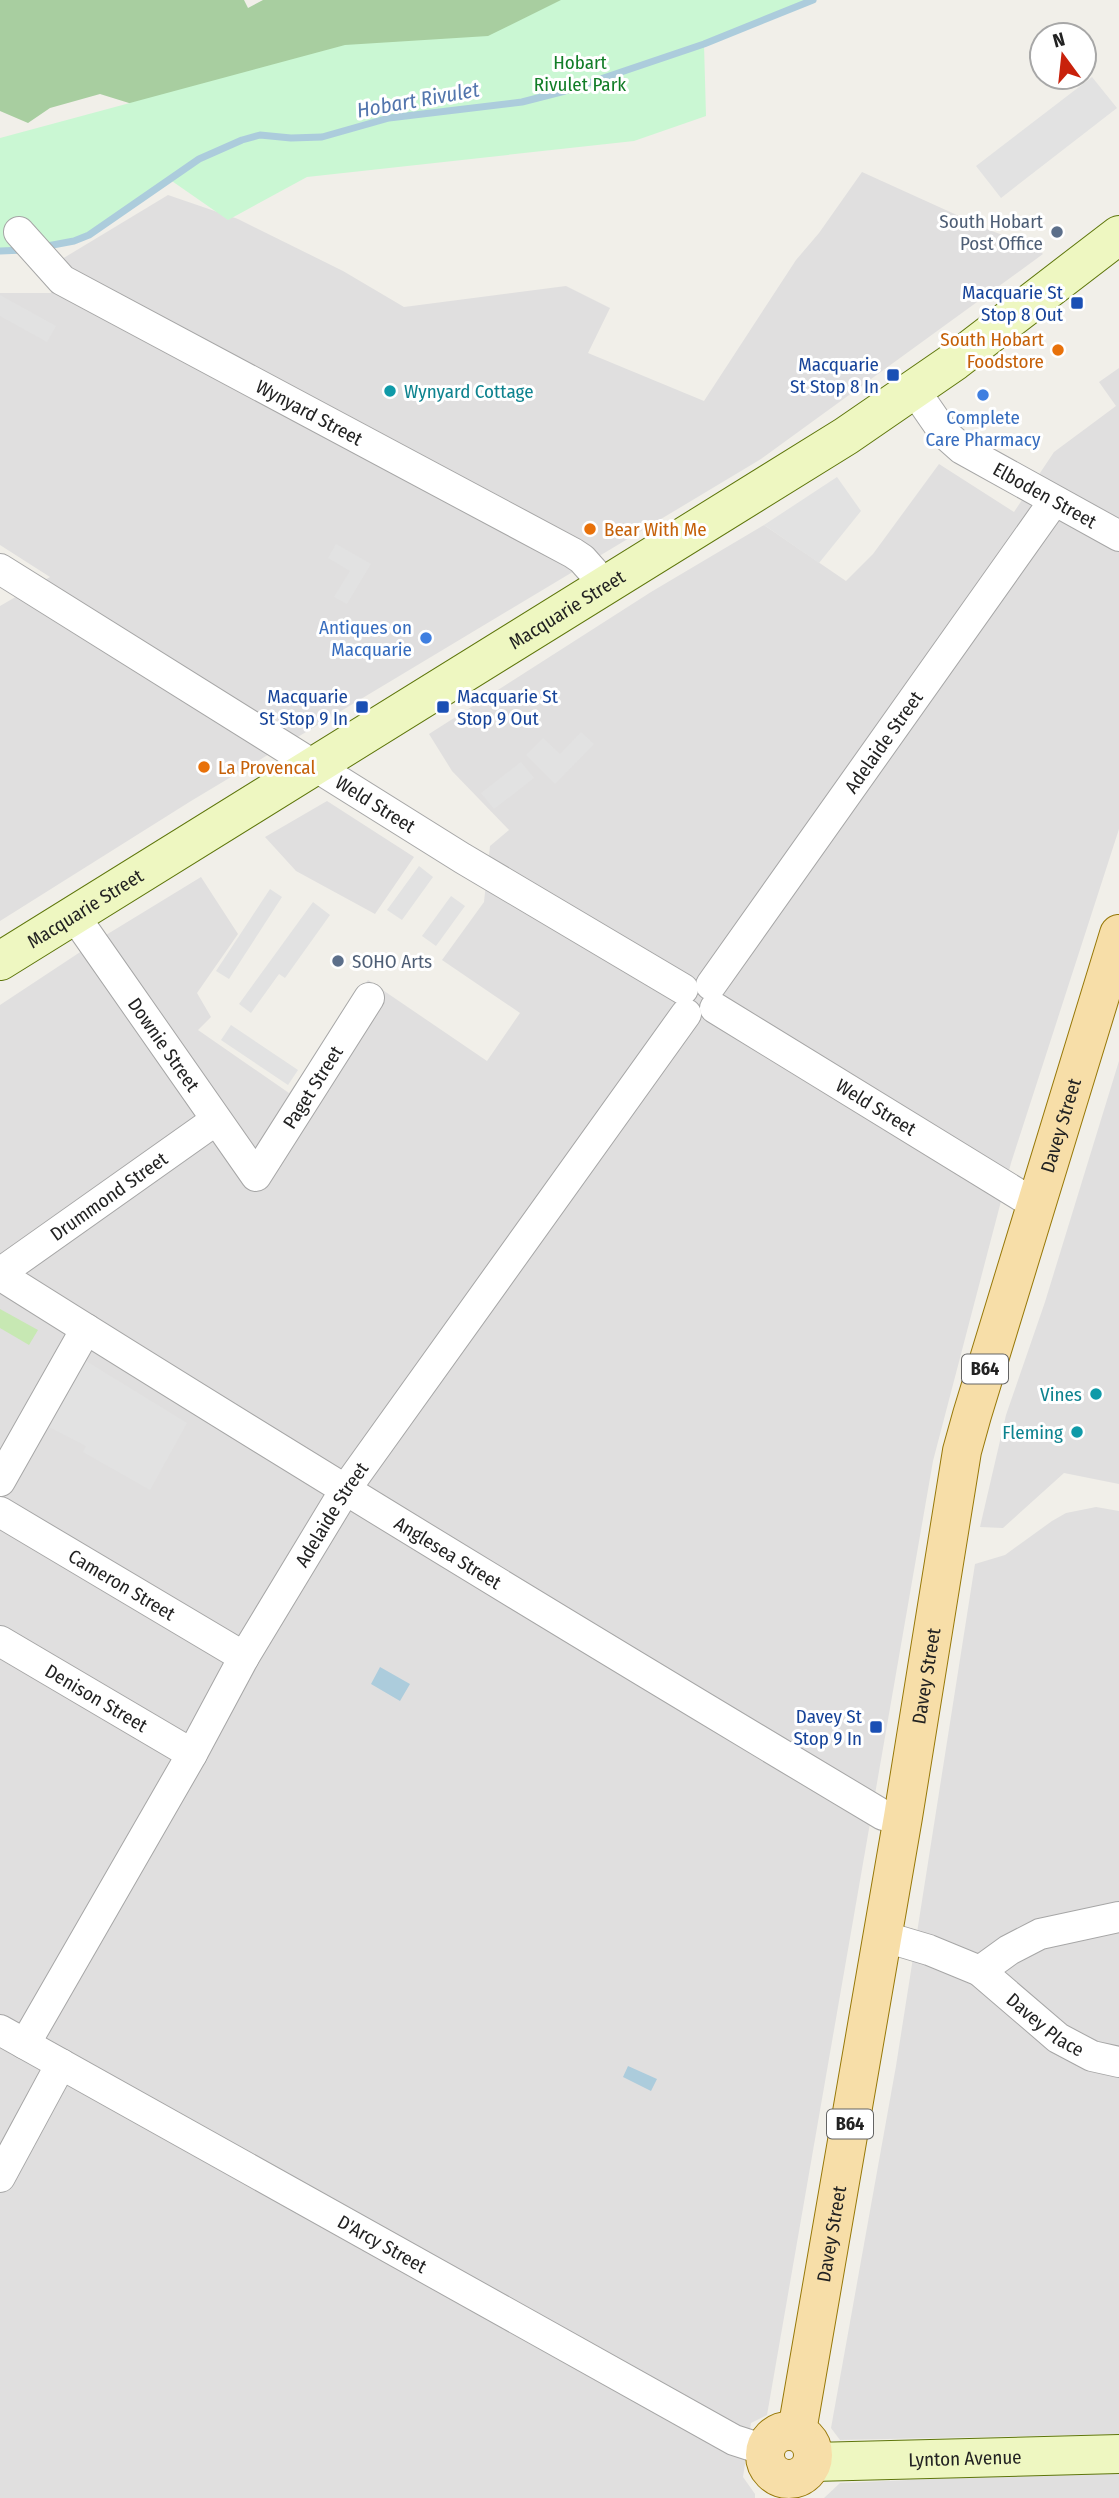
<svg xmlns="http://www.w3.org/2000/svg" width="1119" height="2498" font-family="'Fira Sans Condensed',sans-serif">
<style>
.residential{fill:#e0dfdf}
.grass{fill:#c7e8b3}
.forest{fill:#a8cea0}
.park{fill:#caf7d3}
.parking{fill:#e2e2e2}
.water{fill:#acccdc}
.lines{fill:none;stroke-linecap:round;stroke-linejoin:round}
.stream{stroke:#acccdc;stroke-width:7}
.street-casing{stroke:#a6a6a6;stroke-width:32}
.secondary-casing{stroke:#5e760b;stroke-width:40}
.primary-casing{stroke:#977808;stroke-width:40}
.street{stroke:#fff;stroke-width:30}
.secondary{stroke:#eef7c1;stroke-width:38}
.primary{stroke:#f7dea8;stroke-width:38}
.service-dot{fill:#5c6f8a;stroke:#fff;stroke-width:2.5}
.transit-dot{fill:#1a4fb4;stroke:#fff;stroke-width:2.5}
.food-dot{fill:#e8710a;stroke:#fff;stroke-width:2.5}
.culture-dot{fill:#0f9aa8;stroke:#fff;stroke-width:2.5}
.shop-dot{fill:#3f7fe0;stroke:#fff;stroke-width:2.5}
.labels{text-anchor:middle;stroke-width:6;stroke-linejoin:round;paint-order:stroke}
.shield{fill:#fff;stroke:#646464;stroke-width:2}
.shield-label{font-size:18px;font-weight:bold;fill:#222}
.park-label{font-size:19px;fill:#127d27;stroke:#fff}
.service-label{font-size:19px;fill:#4e5e75;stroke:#fff;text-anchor:end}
.transit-label{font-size:19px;fill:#164399;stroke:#fff;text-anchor:end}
.food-label{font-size:19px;fill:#c56008;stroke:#fff;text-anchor:start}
.culture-label{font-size:19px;fill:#0d838f;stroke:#fff;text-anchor:end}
.street-label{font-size:19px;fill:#222;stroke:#fff}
.shop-label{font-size:19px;fill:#366cbe;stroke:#fff}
.water-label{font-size:21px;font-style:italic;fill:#5275ad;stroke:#fff}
</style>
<rect width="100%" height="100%" fill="#f1efe9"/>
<path class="residential" d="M862 172 992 231 1037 248 1043 254 761 459 191 801 0 921V606L50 577 0 545V293H51L62 259 168 195 238 219 343 271 404 307 566 286 610 308 588 353 704 401 796 260 819 233Z
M1119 368V829L1011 1163 933 1461 767 2415 751 2423 743 2477 755 2494V2498H0V1005L106 935 201 877 238 934 197 993 211 1017 198 1030 289 1093 368 980 487 1061 520 1013 442 960 484 902 490 846 509 830 452 771 429 734 651 592 764 525 846 581 873 554 939 464 1014 512 1054 452 1116 406 1099 382Z
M327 801 414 857 375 914 296 871 265 837Z
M1119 1061V1484L1064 1473 1003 1528 980 1527 1006 1415 1045 1302Z
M1096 1507 1119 1511V2434L840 2440 831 2428 896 2066 975 1564 1005 1555 1052 1521 1066 1513Z
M1119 2471V2498H824L840 2483Z"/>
<path class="grass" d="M0 1309 38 1330 29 1345 0 1328Z"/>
<path class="forest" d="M0 0H244L248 8 263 0H642L644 2 158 112 100 94 50 108 28 123 0 111Z"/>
<path class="park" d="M561 0H813L704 44 706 116 634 141 307 177 228 220 169 179 89 235 55 245 0 251V138L345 45 488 36Z"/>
<path class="parking" d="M1092 77 1117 108 1001 198 976 166Z
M0 295 56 326 47 342 0 316Z
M837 477 861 511 819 563 764 525Z
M336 544 371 564 347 604 334 597 350 571 328 558Z
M581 732 594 744 555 784 526 755 543 738 560 754Z
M521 762 534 778 494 809 481 793Z
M419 866 433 877 402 920 387 910Z
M270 889 282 897 229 979 216 971Z
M451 896 465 906 436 946 422 936Z
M313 902 330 915 285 978 279 974 251 1013 239 1004Z
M231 1025 298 1070 288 1085 221 1040Z
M86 1361 187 1423 150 1490 83 1452 86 1446 47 1426Z"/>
<path class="water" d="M380 1667 410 1684 400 1701 371 1684Z
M628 2066 657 2079 651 2091 623 2077Z"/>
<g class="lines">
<path class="stream" d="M42 247 74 241 89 235 199 159 242 140 260 135 291 138 322 137 389 118 522 102 565 91 704 44 813 0
M0 251 24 250"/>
<defs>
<g id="street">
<path id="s1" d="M19 232 62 280 573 553 582 559 606 586"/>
<path id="s2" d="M915 391 944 433 962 449 1119 536"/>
<path id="s3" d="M0 569 462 858 683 989"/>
<path id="s4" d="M73 914 256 1176 369 998"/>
<path id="s5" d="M711 985 1054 501"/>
<path id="s6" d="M715 1008 1036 1205"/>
<path id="s7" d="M0 1273 216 1120"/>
<path id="s8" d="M0 1275C292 1459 587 1638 883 1815L903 1817"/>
<path d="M0 1481 86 1329"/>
<path id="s9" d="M0 1512 244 1657"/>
<path id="s10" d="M0 1641 192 1754"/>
<path id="s11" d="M882 1936 929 1950 980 1971 1058 2038 1092 2056 1119 2062"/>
<path d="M980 1971 1009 1950 1040 1934 1119 1917"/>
<path id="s12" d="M0 2030 734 2440 765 2450"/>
<path id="s13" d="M25 2044 192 1754 244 1657 345 1490 686 1014"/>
<path d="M0 2177 61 2064"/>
</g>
<g id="secondary">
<path id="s14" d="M0 961 846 436 955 361 1119 235"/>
<path id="s15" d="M813 2462 1119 2454"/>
</g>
<g id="primary">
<circle cx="789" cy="2455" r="24"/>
<path id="s16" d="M797 2431 903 1817 962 1451 972 1415 1119 934"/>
</g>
</defs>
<use href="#street" class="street-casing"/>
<use href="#secondary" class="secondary-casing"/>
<use href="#primary" class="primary-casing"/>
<use href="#street" class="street"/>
<use href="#secondary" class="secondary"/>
<use href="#primary" class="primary"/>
</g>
<g class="service-dot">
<circle cx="1057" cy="232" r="7"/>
<circle cx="338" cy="961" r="7"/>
</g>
<g class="transit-dot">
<rect x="1070" y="296" width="14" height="14" rx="3.5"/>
<rect x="886" y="368" width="14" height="14" rx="3.5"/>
<rect x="355" y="700" width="14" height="14" rx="3.5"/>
<rect x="436" y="700" width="14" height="14" rx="3.5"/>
<rect x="869" y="1720" width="14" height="14" rx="3.5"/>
</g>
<g class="food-dot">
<circle cx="1058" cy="350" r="7"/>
<circle cx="590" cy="529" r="7"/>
<circle cx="204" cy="767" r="7"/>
</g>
<g class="culture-dot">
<circle cx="390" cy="391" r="7"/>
<circle cx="1096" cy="1394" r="7"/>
<circle cx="1077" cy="1432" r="7"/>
</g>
<g class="shop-dot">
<circle cx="983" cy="395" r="7"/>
<circle cx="426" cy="638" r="7"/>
</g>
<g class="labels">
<g class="shield">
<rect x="962" y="1354.5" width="46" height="29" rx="5"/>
<rect x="827" y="2109.5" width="46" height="29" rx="5"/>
</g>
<g class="shield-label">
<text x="985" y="1375">B64</text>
<text x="850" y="2130">B64</text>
</g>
<g class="park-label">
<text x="580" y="69">Hobart<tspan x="580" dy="22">Rivulet Park</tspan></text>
</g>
<g class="service-label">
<text x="1043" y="228">South Hobart<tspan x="1043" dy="22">Post Office</tspan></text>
<text x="352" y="968" text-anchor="start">SOHO Arts</text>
</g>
<g class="transit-label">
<text x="1063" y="299">Macquarie St<tspan x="1063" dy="22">Stop 8 Out</tspan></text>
<text x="879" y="371">Macquarie<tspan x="879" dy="22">St Stop 8 In</tspan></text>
<text x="348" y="703">Macquarie<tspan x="348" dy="22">St Stop 9 In</tspan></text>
<text x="457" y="703" text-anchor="start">Macquarie St<tspan x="457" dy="22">Stop 9 Out</tspan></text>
<text x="862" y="1723">Davey St<tspan x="862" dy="22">Stop 9 In</tspan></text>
</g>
<g class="food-label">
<text x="1044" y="346" text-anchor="end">South Hobart<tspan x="1044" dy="22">Foodstore</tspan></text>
<text x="604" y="536">Bear With Me</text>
<text x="218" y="774">La Provencal</text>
</g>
<g class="culture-label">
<text x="404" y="398" text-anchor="start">Wynyard Cottage</text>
<text x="1082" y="1401">Vines</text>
<text x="1063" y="1439">Fleming</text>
</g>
<g class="street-label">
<text dy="7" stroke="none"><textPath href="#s1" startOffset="345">Wynyard Street</textPath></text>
<text dy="7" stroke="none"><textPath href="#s2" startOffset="170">Elboden Street</textPath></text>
<text dy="7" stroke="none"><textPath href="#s14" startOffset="667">Macquarie Street</textPath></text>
<text dy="7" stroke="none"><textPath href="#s5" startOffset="298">Adelaide Street</textPath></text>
<text dy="7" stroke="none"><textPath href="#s3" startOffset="443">Weld Street</textPath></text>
<text dy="7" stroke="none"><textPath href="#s14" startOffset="100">Macquarie Street</textPath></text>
<text dy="7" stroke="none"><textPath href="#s4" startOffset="159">Downie Street</textPath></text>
<text dy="7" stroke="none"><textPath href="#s4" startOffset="425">Paget Street</textPath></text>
<text dy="7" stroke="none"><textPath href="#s6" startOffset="189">Weld Street</textPath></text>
<text dy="7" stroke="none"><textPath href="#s16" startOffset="1334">Davey Street</textPath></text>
<text dy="7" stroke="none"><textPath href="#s7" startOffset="133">Drummond Street</textPath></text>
<text dy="7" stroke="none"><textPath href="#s13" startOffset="612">Adelaide Street</textPath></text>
<text dy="7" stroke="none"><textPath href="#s8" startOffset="527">Anglesea Street</textPath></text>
<text dy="7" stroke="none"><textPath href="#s9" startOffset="142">Cameron Street</textPath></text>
<text dy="7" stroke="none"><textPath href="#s16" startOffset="766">Davey Street</textPath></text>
<text dy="7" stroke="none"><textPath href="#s10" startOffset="112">Denison Street</textPath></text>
<text dy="7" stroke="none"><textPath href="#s11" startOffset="189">Davey Place</textPath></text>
<text dy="7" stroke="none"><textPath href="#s16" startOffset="200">Davey Street</textPath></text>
<text dy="7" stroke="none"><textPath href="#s12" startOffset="438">D'Arcy Street</textPath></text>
<text dy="7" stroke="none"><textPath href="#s15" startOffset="152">Lynton Avenue</textPath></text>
</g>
<g class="shop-label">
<text x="983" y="424">Complete<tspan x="983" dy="22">Care Pharmacy</tspan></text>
<text x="412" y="634" text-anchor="end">Antiques on<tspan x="412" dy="22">Macquarie</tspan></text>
</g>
<g class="water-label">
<text transform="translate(418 100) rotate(-10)" y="7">Hobart Rivulet</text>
</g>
</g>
<g transform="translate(1063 56) rotate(345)"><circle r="33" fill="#ffffff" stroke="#a7a7a7" stroke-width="2"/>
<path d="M0-5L12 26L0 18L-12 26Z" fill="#c8210b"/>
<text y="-10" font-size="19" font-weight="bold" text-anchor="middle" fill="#222222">N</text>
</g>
</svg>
